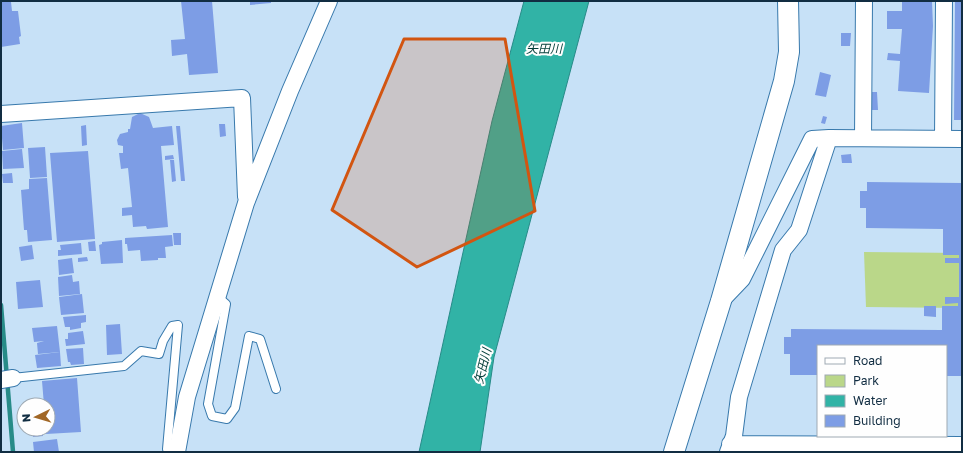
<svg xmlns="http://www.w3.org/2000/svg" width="963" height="453" font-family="'Golos Text','Noto Sans JP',sans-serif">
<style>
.green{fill:#bad789}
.water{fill:#31b3a6;stroke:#278b88}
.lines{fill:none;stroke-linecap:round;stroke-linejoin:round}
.stream{stroke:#278b88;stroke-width:4.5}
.building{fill:#7d9de5}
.service-casing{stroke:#3879ac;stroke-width:10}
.minor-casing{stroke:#3879ac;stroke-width:18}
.tertiary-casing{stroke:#3879ac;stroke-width:22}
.service{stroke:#fff;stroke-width:8}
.minor{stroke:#fff;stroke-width:16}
.tertiary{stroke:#fff;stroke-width:20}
.marked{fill:#d25511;fill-opacity:0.2;stroke:#d25511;stroke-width:3;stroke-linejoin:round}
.labels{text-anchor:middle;stroke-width:4;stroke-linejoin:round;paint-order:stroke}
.water-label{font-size:12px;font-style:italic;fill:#023d38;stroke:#fefefe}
</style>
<rect width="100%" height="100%" fill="#c7e1f7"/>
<path class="green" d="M864 252 962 253V308L866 307Z"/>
<path class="water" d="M524 1H589L494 357 480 452H419L492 121Z"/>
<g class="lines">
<path class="stream" d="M1 305 13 452"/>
</g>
<path class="building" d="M1 1 11 2 12 11H18L21 36 19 37 20 44 1 47Z
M181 1H212L218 73 189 75 187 54 172 56 171 40 185 39Z
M250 1H271V3L250 5Z
M902 1H932L933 26 929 93 898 91 900 61 887 60 888 53 900 54 902 29H887V11H902Z
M955 1H962V120H954Z
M841 33H851L850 46H841Z
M820 72 831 75 826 97 815 95Z
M872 92H877L878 110H872Z
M140 113 149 117 153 128 172 126 174 145 161 146 168 227 147 229 146 226 133 227 132 215 122 216V208L132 207 128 168 121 169 119 153H123V146L118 145 117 140 120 134 128 132V129H130L132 117Z
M823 116 827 117 825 124 821 123Z
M22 123 24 148 3 150 1 126Z
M219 124H225L226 136 220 137Z
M86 125 87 145 82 146 81 126Z
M176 126H180L185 181H181Z
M45 147 47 177 30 178 28 148Z
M22 149 24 168 3 169 2 151Z
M88 151 95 239 57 242 50 153Z
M851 154 852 163H842L841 155Z
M173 155 174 159 165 160V156Z
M170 160H174L176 181 172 182Z
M12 173 13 183H3L2 174Z
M47 178 52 240 28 242 27 230H24L21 190 29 189V179Z
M867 182 962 183V376H946V346H818V375H790V354H784V337H791V329L942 330V306H958V303L945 304V297H959V263H945V258H959V255H943V229L866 228V208H860V191H867Z
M173 233H181V245H174Z
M172 235 173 246 165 247 166 258H158V260L141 261 140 250 128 251 127 244H125V238Z
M122 240 123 263 101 264 99 245 102 244V242Z
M95 241 96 251H89L88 242Z
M81 243 82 254 58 256V250H61L60 245Z
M32 245 34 259 21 261 19 247Z
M87 257 88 261 78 262V258Z
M72 258 74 273 59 275 58 260Z
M72 275 73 282 79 281 80 294 59 296 58 277Z
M40 280 43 307 18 309 16 282Z
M82 294 84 313 61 315 59 297Z
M924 306H936V317L924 316Z
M86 315V322L81 323V328L70 330V327H65L63 317Z
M120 324 122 354 107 355 106 325Z
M57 326 60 352 38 354 37 343 44 341 34 342 32 328Z
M83 331 85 344 66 346 65 339H68V333Z
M83 348 84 364 71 365 70 362H68L66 349Z
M60 352 61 366 37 368 35 355Z
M77 378 81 432 46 434 48 405H44L42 381Z
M26 429H42L43 436 33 437V430L27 431Z
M57 439 59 452H34L33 442Z"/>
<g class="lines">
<defs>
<path id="service" d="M218 297 226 304 208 404 212 416 227 419 235 408 249 336 260 339 276 389
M13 378 124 366 141 351 159 354 163 341 172 326 178 325 167 449 169 452"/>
<path id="minor" d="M1 114 242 98 246 197
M863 138 864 1
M943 139 944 1
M721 301 742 279 812 139 829 138 962 139
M1 380 13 378
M730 444 962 445
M177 452 187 397 246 203 290 91 329 1
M728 452 734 436 739 397 783 250 799 230 829 138"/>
<path id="tertiary" d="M674 452 721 301 784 81 789 52 788 1"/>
</defs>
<use href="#service" class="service-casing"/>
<use href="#minor" class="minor-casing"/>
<use href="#tertiary" class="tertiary-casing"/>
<use href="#service" class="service"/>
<use href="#minor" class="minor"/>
<use href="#tertiary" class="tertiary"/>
</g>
<path class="marked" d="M404 39H505L535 211 417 267 332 210Z"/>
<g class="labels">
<g class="water-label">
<text x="544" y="53">矢田川</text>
<text transform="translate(483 366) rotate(-76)" y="4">矢田川</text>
</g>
</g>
<rect width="963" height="453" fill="none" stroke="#112d42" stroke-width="4"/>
<rect x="817" y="345" width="130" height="92" fill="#fefefe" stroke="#9faab3"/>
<rect x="825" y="358" width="20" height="6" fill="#ffffff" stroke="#9faab3"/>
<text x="853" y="365" font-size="12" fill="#112d42">Road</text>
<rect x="825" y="375" width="20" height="12" fill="#bad789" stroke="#9faab3"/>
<text x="853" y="385" font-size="12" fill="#112d42">Park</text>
<rect x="825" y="395" width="20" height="12" fill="#31b3a6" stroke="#9faab3"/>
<text x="853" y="405" font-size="12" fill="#112d42">Water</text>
<rect x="825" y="415" width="20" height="12" fill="#7d9de5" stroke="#9faab3"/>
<text x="853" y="425" font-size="12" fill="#112d42">Building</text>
<g transform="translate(36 417) rotate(265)"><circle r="19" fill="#fefefe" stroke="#9faab3"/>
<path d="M0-3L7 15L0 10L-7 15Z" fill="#a16726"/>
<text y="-6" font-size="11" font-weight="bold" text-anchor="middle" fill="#112d42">N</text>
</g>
</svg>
